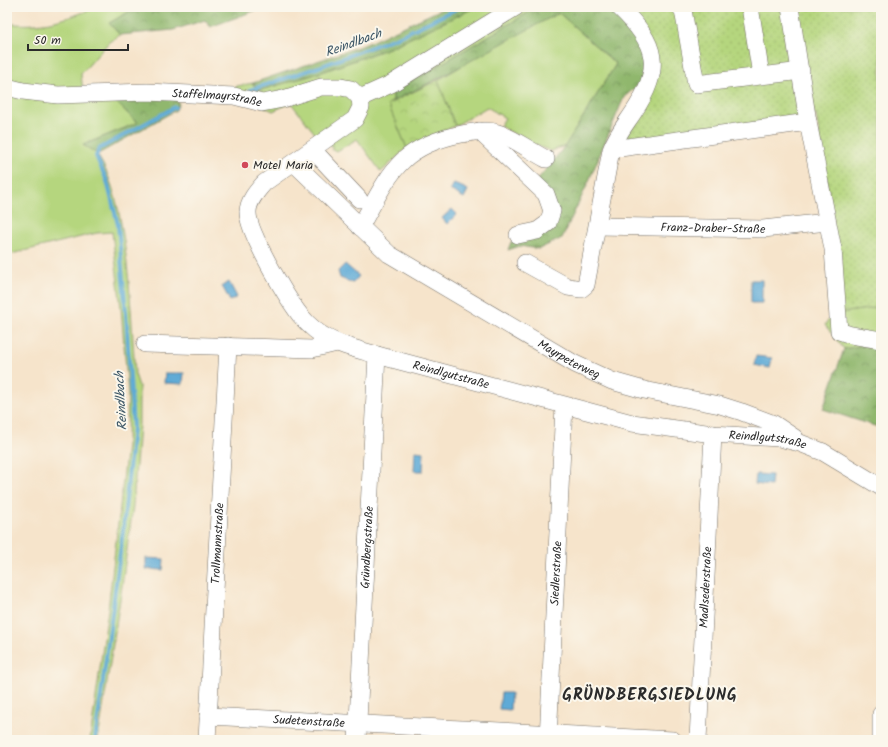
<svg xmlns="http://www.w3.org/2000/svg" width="888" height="747" font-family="Kalam,sans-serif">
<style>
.grass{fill:#b5d67e;stroke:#708054}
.forest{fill:url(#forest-crowns);stroke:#5e714c}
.park{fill:url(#park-crowns);stroke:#708054}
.garden{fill:url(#garden-dots);stroke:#708054}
.water{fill:#5eaad6;stroke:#446a80}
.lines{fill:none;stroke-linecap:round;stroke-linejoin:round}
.stream{stroke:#5eaad6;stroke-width:4}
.minor-casing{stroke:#726c63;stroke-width:18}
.minor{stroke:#fff;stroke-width:17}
.poi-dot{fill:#d1495b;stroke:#fbf7ec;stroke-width:1.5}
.labels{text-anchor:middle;stroke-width:4;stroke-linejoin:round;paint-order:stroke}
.street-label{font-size:12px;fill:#2b2b2b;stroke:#fbf7ec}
.poi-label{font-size:12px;fill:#2b2b2b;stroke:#fbf7ec;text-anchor:start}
.water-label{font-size:13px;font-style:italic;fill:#3d5767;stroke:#fbf7ec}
.district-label{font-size:16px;font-weight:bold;letter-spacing:1px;fill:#2b2b2b;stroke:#fbf7ec}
</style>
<defs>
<pattern id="forest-crowns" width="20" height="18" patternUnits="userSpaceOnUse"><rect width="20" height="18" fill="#90b76d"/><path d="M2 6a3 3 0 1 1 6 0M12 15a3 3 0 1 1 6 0" fill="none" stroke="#76955a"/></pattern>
<pattern id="park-crowns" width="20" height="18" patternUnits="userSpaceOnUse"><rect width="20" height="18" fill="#b5d67e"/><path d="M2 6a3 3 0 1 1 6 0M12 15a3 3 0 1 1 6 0" fill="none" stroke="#9cb86d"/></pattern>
<pattern id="garden-dots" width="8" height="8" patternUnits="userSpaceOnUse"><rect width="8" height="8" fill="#b5d67e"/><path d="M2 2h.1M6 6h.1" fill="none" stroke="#9cb86d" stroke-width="1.8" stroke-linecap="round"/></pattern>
</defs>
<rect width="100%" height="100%" fill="#fbf7ec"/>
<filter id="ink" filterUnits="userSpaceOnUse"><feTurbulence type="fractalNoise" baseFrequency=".025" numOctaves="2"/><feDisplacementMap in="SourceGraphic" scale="8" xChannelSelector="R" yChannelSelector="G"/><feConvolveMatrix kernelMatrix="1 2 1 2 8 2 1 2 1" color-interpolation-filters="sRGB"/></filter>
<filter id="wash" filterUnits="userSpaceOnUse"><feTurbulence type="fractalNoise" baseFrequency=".012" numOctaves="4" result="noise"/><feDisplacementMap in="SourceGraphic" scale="16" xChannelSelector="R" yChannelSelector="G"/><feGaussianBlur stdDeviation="0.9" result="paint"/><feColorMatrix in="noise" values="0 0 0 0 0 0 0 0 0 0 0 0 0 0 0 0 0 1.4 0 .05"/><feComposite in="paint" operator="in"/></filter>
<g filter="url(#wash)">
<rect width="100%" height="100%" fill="#f6e4cb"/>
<path class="grass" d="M97 7H137L110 23 120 35 109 42 81 74 83 92 7 84V23C39 28 67 19 97 7Z
M476 7H538L393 92V101L388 104 407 148 381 172 357 139 337 151 332 150 333 146 320 140 291 103 273 111 231 91 237 86 253 83 257 91 316 74 389 48Z
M559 13 616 64 565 146 551 151 532 144 500 126 505 118 487 107 455 126 438 80 500 43Z
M7 90 110 96 137 123 83 145C88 148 95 151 98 156 129 202 131 317 135 374L139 386V425L133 506 121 593 98 740H90L108 610 127 446 128 393 121 308 112 232 97 233 7 255Z
M881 307V342L844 349 825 325 833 314Z"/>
<path class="forest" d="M137 7H265L210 27 205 20 173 30 120 35 109 23Z
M446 7H476L389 48 316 74 257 91 253 83 364 45Z
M538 7H611L635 36 644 55 642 82 624 97 588 183 562 238 539 249 520 246 508 250 511 242 525 240 553 226 538 179 565 146 616 64 559 13C503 42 450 74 393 101V92Z
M110 96 174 98 179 103 176 110 98 154 83 145 137 123Z
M881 342V428L823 409 844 349Z"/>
<path class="park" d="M438 80 455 126 407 148 388 104Z"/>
<path class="garden" d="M627 7H781L782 12 825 7H881V307L840 313 829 196 816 114 617 144 658 73Z"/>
<path class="water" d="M454 183 468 190 464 198 450 190Z
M452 209 457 214 447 224 442 218Z
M345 264 359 276 353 283 340 278 338 271Z
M751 280H762V303H751Z
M229 282 237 297 230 301 222 286Z
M756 356 772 358 770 368 754 365Z
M165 373H184L183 384 164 383Z
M415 451 424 452 423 471H414Z
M756 474 772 475 771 486 755 484Z
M146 558 164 559 163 570 146 569Z
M501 693H511L510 710 499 709Z"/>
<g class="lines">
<path class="stream" d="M250 90 319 67 400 36 460 7
M95 740 123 531 133 428 126 313 118 225 107 181 96 156 99 149 175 107"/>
</g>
</g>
<g filter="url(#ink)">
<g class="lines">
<defs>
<g id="minor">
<path d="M680 7 683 10 696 84 801 71"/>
<path d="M750 7 761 75"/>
<path d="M790 7 808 122 833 249 839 331 851 335 881 340"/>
<path id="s1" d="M7 87 23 91 58 95 147 92 234 96 262 103 283 99 321 87H341L351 89 360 98"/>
<path id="s2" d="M360 98 361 107 355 119 264 183C257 191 248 201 248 212 247 231 287 298 300 315 304 320 310 326 315 330 333 344 356 349 377 355L632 423 713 434 779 438 800 443 823 452 881 487"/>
<path d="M360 98 391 84 516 7"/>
<path d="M479 131 546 194 552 211 548 223 537 231 518 235"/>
<path d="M620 148 808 122"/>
<path d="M313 150 359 199"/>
<path id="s3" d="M294 163 389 254 575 364 612 381 644 390 720 405 742 412 774 424 795 438"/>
<path id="s4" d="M598 226 763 229 827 222"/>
<path d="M360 227C389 176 398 146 462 134 473 132 487 129 498 133 513 138 531 151 546 159"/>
<path d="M525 263 568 287 581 289 586 285 611 150C616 136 625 125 633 113 663 68 658 44 619 7"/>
<path d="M145 344 312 349 337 343"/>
<path id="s5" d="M208 716 673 740"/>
<path id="s6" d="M207 740 228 346"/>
<path id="s7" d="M357 740 377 355"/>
<path id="s8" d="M548 740 564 406"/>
<path id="s9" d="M698 740 713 434"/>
<path d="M881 740V714"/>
</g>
</defs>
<use href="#minor" class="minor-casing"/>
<use href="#minor" class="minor"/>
</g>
</g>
<circle class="poi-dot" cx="245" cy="165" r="4"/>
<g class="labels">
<g class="street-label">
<text dy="4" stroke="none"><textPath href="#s1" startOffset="211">Staffelmayrstraße</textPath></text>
<text dy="4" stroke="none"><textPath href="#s4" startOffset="115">Franz-Draber-Straße</textPath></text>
<text dy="4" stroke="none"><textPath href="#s3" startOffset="340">Mayrpeterweg</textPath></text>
<text dy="4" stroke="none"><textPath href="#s2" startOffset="449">Reindlgutstraße</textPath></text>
<text dy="4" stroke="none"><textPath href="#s2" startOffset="773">Reindlgutstraße</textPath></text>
<text dy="4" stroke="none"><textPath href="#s6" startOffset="197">Trollmannstraße</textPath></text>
<text dy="4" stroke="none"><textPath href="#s7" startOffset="193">Gründbergstraße</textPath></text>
<text dy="4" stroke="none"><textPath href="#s8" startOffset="167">Siedlerstraße</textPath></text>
<text dy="4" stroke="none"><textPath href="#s9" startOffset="153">Madlsederstraße</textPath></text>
<text dy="4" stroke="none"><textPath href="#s5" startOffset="101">Sudetenstraße</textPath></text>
</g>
<g class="poi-label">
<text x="253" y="169">Motel Maria</text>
</g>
<g class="water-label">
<text transform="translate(353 42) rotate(-20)" y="5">Reindlbach</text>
<text transform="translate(120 401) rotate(-93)" y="5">Reindlbach</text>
</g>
<g class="district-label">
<text x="650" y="700">GRÜNDBERGSIEDLUNG</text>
</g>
</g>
<rect width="888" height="747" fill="none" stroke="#fbf7ec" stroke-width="24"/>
<path d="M28 44v6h100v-6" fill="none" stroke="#2b2b2b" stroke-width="2"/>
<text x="34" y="44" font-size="12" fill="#2b2b2b" stroke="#fbf7ec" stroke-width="3" paint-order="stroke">50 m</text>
</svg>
